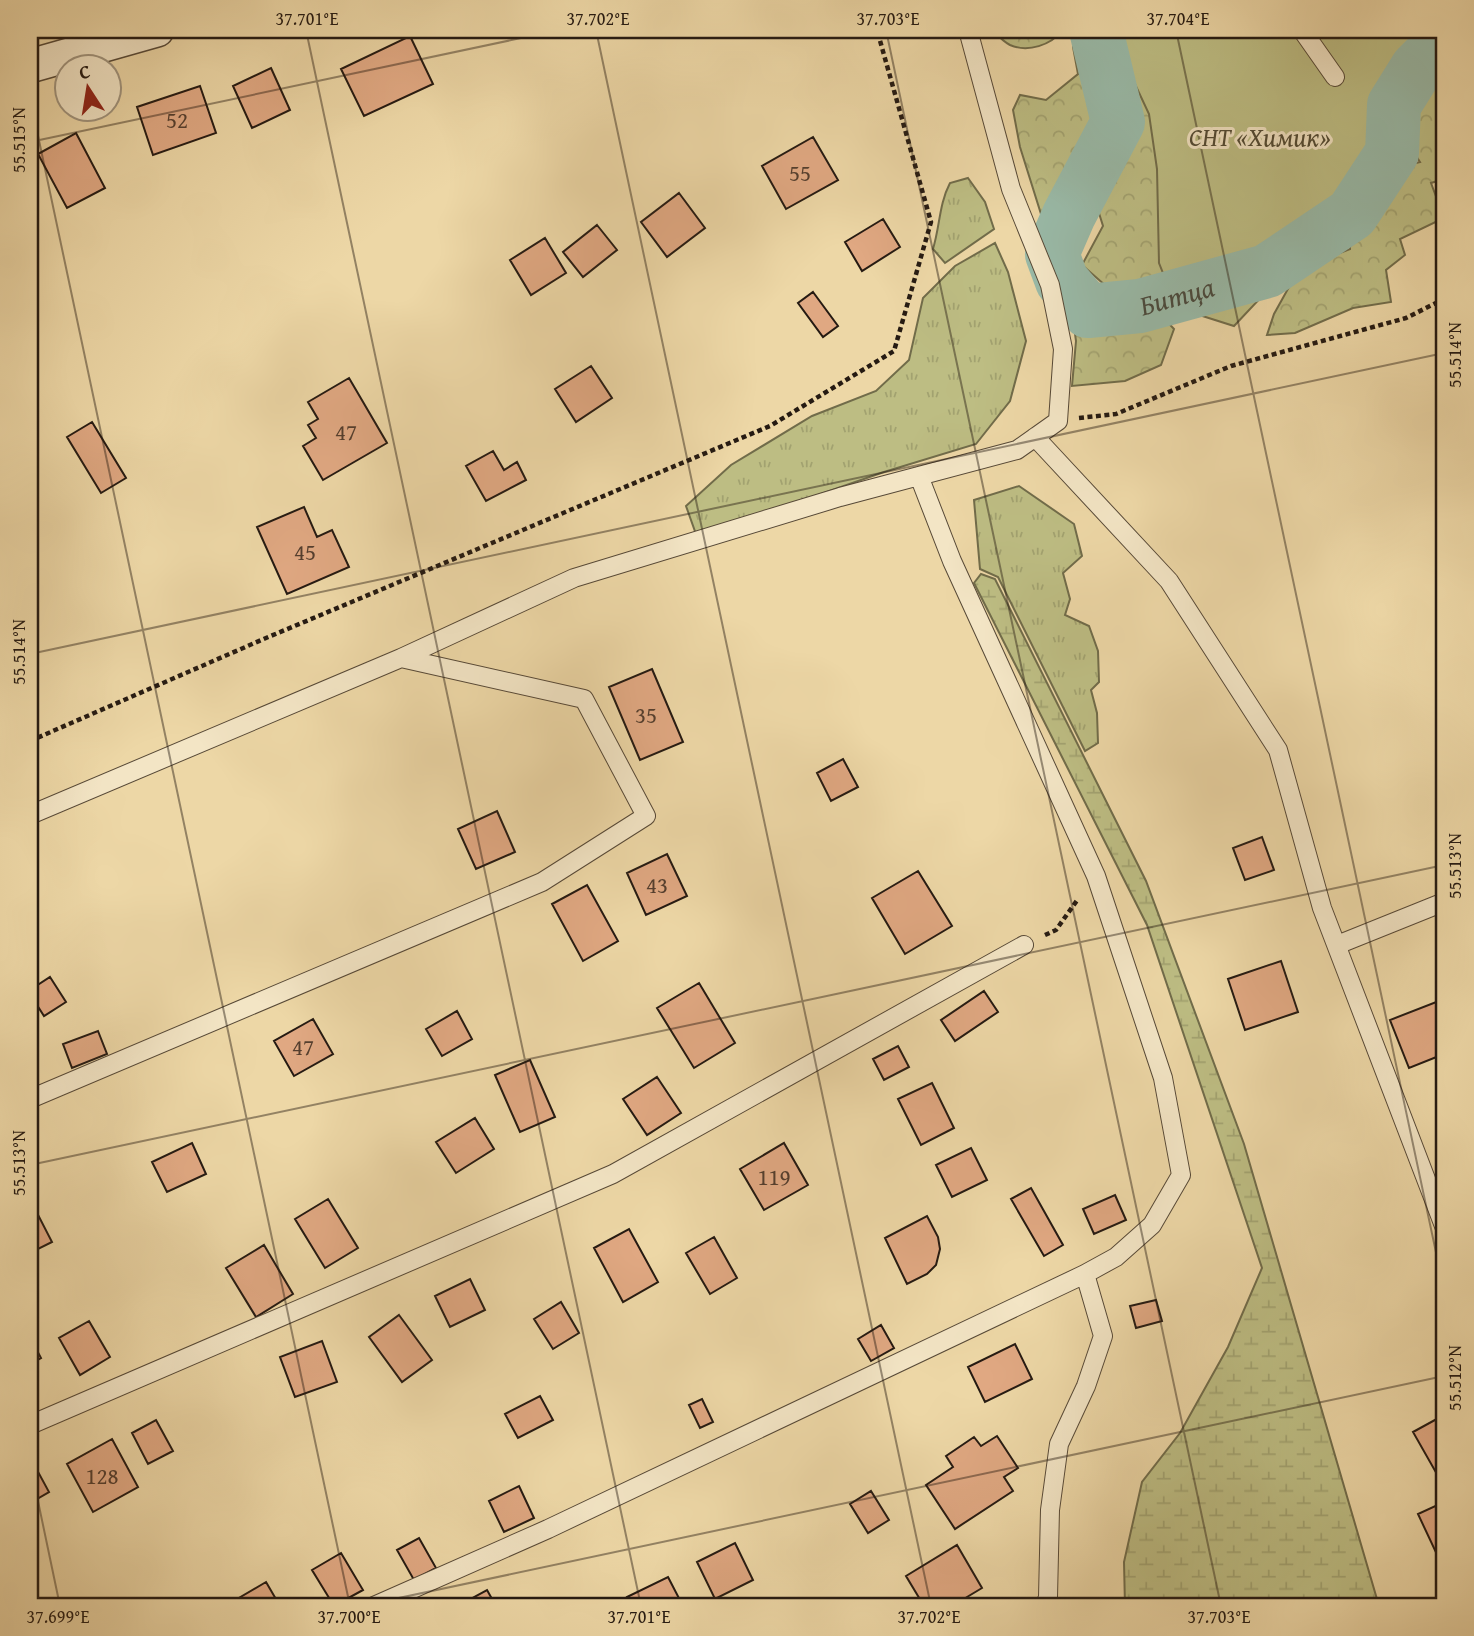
<svg xmlns="http://www.w3.org/2000/svg" width="1474" height="1636" font-family="'Gentium Book Plus',serif">
<style>
.grass{fill:url(#grass-tufts);stroke:#716c4a;stroke-width:2}
.forest{fill:url(#forest-crowns);stroke:#716c4a;stroke-width:2}
.wetland{fill:url(#wetland-marsh);stroke:#716c4a;stroke-width:2}
.garden{fill:#bdbd83;stroke:#716c4a;stroke-width:2}
.lines{fill:none;stroke-linecap:round;stroke-linejoin:round}
.river{stroke:#99baa8;stroke-width:54}
.building{fill:#e0a882;stroke:#251a12;stroke-width:2}
.service-casing{stroke:#574937;stroke-width:20}
.minor-casing{stroke:#574937;stroke-width:36}
.path{stroke:#251a12;stroke-width:4.5;stroke-dasharray:5 3.5;stroke-linecap:butt}
.service{stroke:#f3e5c5;stroke-width:18}
.minor{stroke:#f3e5c5;stroke-width:33}
.ticks{fill:none;stroke:#251a12;stroke-width:2;stroke-opacity:0.45}
.labels{text-anchor:middle;stroke-width:6;stroke-linejoin:round;paint-order:stroke}
.number-label{font-size:23px;fill:#543e2e}
.park-label{font-size:26px;font-style:italic;fill:#534b34;stroke:#f3e5c5}
.water-label{font-size:28px;font-style:italic;fill:#484a3f;stroke:#f3e5c5}
.neatline{fill:none;stroke:#251a12;stroke-width:2.5}
.ticks-label{font-size:18px;text-anchor:middle;fill:#251a12}
</style>
<defs>
<pattern id="grass-tufts" width="24" height="20" patternUnits="userSpaceOnUse" patternTransform="scale(1.75)"><rect width="24" height="20" fill="#bdbd83"/><path d="M3 7l-1-3M5 7V3M7 7l1-3M15 17l-1-3M17 17v-4M19 17l1-3" fill="none" stroke="#a2a270"/></pattern>
<pattern id="forest-crowns" width="20" height="18" patternUnits="userSpaceOnUse" patternTransform="scale(1.75)"><rect width="20" height="18" fill="#bdbd83"/><path d="M2 6a3 3 0 1 1 6 0M12 15a3 3 0 1 1 6 0" fill="none" stroke="#a2a270"/></pattern>
<pattern id="wetland-marsh" width="20" height="14" patternUnits="userSpaceOnUse" patternTransform="scale(1.75)"><rect width="20" height="14" fill="#bdbd83"/><path d="M1 5h8M5 5V1M11 12h8M15 12V8" fill="none" stroke="#a2a270"/></pattern>
</defs>
<rect width="100%" height="100%" fill="#edd7a6"/>
<filter id="stains"><feTurbulence type="fractalNoise" baseFrequency=".00286" numOctaves="4"/><feColorMatrix values="0 0 0 0 .2 0 0 0 0 .09 0 0 0 0 .02 0 0 0 .5 -.17"/></filter>
<radialGradient id="worn" r=".72"><stop offset=".6" stop-color="#630" stop-opacity="0"/><stop offset="1" stop-color="#630" stop-opacity=".3"/></radialGradient>
<path class="grass" d="M968 178 985 202 994 229 945 263 933 249C940 226 939 204 950 183Z
M995 243 1008 272 1026 341 1010 401 976 444 884 472 697 537 686 506 731 465 812 416 876 391 909 360 923 298 955 266Z
M1019 486 1074 524 1082 556 1063 573 1070 599 1065 615 1089 626 1098 651 1099 682 1091 690 1097 713 1098 743 1085 751 998 577 980 569 974 500Z"/>
<path class="forest" d="M992 30H1063C1051 45 1028 53 1010 45 1004 42 996 34 992 30Z
M1093 30H1149L1179 283 1114 293 1082 265 1103 226 1093 194 1114 159 1090 152 1064 189 1041 214 1020 147 1013 110 1020 95 1046 100 1078 74 1073 47Z
M1444 55V179L1431 183 1444 218 1400 239 1405 255 1386 270 1391 302 1353 308 1295 333 1267 335 1274 314 1299 269 1350 249V228L1367 221C1375 187 1386 170 1420 162L1410 146 1414 128 1406 110 1425 74Z
M1083 290 1102 297 1131 316 1160 314 1174 329 1161 365 1125 381 1072 386 1076 341 1072 312Z"/>
<path class="wetland" d="M981 574 995 579 1146 881 1244 1144 1379 1606H1125L1124 1562 1142 1482 1180 1433 1228 1347 1262 1268 1147 925 974 583Z"/>
<path class="garden" d="M1105 30H1444L1409 57 1388 88 1368 169 1330 224 1234 326 1177 308 1159 263 1157 169 1149 114 1120 52Z"/>
<g class="lines">
<path class="river" id="s1" d="M1096 30 1118 122 1069 215 1052 254 1062 281 1088 311 1140 306 1267 271 1352 214 1392 153 1394 105 1417 68 1444 41"/>
</g>
<path class="building" d="M410 36 433 84 364 116 341 69Z
M271 68 290 110 252 128 233 86Z
M200 86 216 133 153 155 137 107Z
M76 133 105 188 67 208 38 154Z
M813 137 838 180 786 209 762 166Z
M679 193 705 228 667 257 641 222Z
M883 219 900 247 862 271 845 242Z
M597 225 617 250 583 277 563 252Z
M545 238 566 273 531 295 510 260Z
M813 292 838 326 823 337 798 303Z
M591 366 612 398 576 422 555 389Z
M349 378 387 443 323 480 303 446 316 438 308 425 318 419 308 402Z
M92 422 126 478 101 493 67 437Z
M493 451 504 470 517 462 526 480 486 501 466 466Z
M304 507 317 537 332 530 349 567 287 594 257 527Z
M652 669 683 742 640 760 609 687Z
M843 759 858 787 831 801 817 773Z
M497 811 515 852 476 869 458 829Z
M1262 837 1274 870 1245 880 1233 848Z
M667 854 687 896 646 915 627 873Z
M918 871 952 926 905 954 872 898Z
M587 885 618 941 583 961 552 904Z
M1281 961 1298 1012 1245 1030 1228 979Z
M50 977 66 1002 44 1016 30 994V990Z
M699 983 735 1043 694 1068 657 1008Z
M984 991 998 1012 955 1041 941 1020Z
M1444 999V1054L1409 1068 1390 1020Z
M457 1011 472 1039 442 1056 426 1029Z
M313 1019 333 1054 294 1076 274 1041Z
M98 1031 107 1054 72 1068 63 1044Z
M898 1046 909 1067 884 1080 873 1059Z
M530 1060 555 1117 520 1132 495 1075Z
M657 1077 681 1113 647 1135 623 1099Z
M932 1083 954 1128 921 1145 898 1099Z
M475 1118 494 1149 456 1173 436 1142Z
M192 1143 206 1174 167 1192 152 1162Z
M784 1143 808 1185 764 1210 740 1169Z
M971 1148 987 1180 952 1197 936 1165Z
M1031 1188 1063 1245 1044 1256 1011 1199Z
M1115 1195 1126 1220 1094 1234 1083 1209Z
M328 1199 358 1248 325 1268 295 1219Z
M35 1209 52 1242 30 1253V1211Z
M927 1216 938 1237 940 1249 936 1265 927 1274 907 1284 885 1238Z
M629 1229 658 1282 623 1302 594 1248Z
M714 1237 737 1278 710 1294 686 1253Z
M264 1245 293 1294 256 1317 226 1268Z
M470 1279 485 1310 450 1327 435 1296Z
M1156 1300 1162 1321 1136 1328 1130 1306Z
M561 1302 579 1333 553 1349 534 1319Z
M399 1315 432 1360 402 1382 369 1337Z
M89 1321 110 1357 80 1375 59 1338Z
M881 1325 894 1348 871 1361 858 1339Z
M30 1337 41 1358 30 1364Z
M322 1341 337 1382 295 1397 280 1357Z
M1015 1344 1032 1379 985 1402 968 1367Z
M540 1396 553 1420 518 1438 505 1414Z
M702 1399 713 1422 700 1428 689 1405Z
M1444 1415V1473L1438 1476 1413 1432Z
M156 1420 173 1451 148 1464 132 1433Z
M997 1436 1018 1468 1004 1477 1013 1491 955 1529 926 1485 953 1467 946 1456 974 1437 981 1446Z
M112 1439 138 1487 93 1512 67 1464Z
M30 1457 49 1492 30 1503Z
M519 1486 534 1518 504 1532 489 1501Z
M871 1491 889 1520 868 1533 850 1504Z
M1444 1502V1559L1440 1561 1418 1514Z
M419 1538 436 1568 414 1580 397 1550Z
M735 1543 753 1580 715 1599 697 1562Z
M957 1545 982 1588 952 1606H924L906 1576Z
M341 1553 363 1590 334 1606 312 1570Z
M668 1577 683 1606H632L627 1597Z
M266 1582 280 1606H235L232 1602Z
M487 1590 496 1606H465L463 1603Z"/>
<g class="lines">
<defs>
<path id="service" d="M1302 30 1335 77
M1035 437 1169 581 1278 750 1322 908 1444 1226
M30 815 401 658 574 578 840 497 1017 450 1058 421 1063 349 1050 285 1011 189 968 30
M1337 945 1444 902
M30 1099 542 882 646 816 584 699 401 658
M30 1425 613 1174 1024 945
M374 1606 548 1529 1085 1274 1116 1257 1152 1225 1181 1175 1163 1078 1096 876 952 561 919 476
M1045 1606 1048 1597 1050 1510 1059 1444 1086 1386 1103 1336 1085 1274"/>
<path id="minor" d="M30 66 157 30"/>
</defs>
<use href="#service" class="service-casing"/>
<use href="#minor" class="minor-casing"/>
<path class="path" d="M1079 418 1116 414 1231 366 1406 318 1444 299
M30 741 266 638 770 426 894 351 931 222 877 30
M1045 935 1056 930 1078 899"/>
<use href="#service" class="service"/>
<use href="#minor" class="minor"/>
</g>
<path class="ticks" d="M306 30 641 1606M596 30 931 1606M886 30 1221 1606M1176 30 1444 1290M30 98 350 1606M30 142 559 30M30 654 1444 353M30 1165 1444 865M30 1463 60 1606M361 1606 1444 1376"/>
<g class="labels">
<g class="number-label">
<text x="177" y="128">52</text>
<text x="800" y="181">55</text>
<text x="346" y="440">47</text>
<text x="305" y="560">45</text>
<text x="646" y="723">35</text>
<text x="657" y="893">43</text>
<text x="303" y="1055">47</text>
<text x="774" y="1185">119</text>
<text x="102" y="1484">128</text>
</g>
<g class="park-label">
<text x="1260" y="146">СНТ «Химик»</text>
</g>
<g class="water-label">
<text dy="10" stroke="none"><textPath href="#s1" startOffset="401">Битца</textPath></text>
</g>
</g>
<rect width="1474" height="1636" fill="none" stroke="#edd7a6" stroke-width="77"/>
<g transform="translate(88 88) rotate(348)"><circle r="33" fill="#f3e5c5" stroke="#a1947d" stroke-width="2"/>
<path d="M0-5L12 26L0 18L-12 26Z" fill="#8f2418"/>
<text y="-10" font-size="19" font-weight="bold" text-anchor="middle" fill="#251a12">С</text>
</g>
<rect x="38" y="38" width="1398" height="1560" class="neatline"/>
<g class="ticks-label">
<text x="307" y="25">37.701°E</text>
<text x="598" y="25">37.702°E</text>
<text x="888" y="25">37.703°E</text>
<text x="1178" y="25">37.704°E</text>
<text transform="translate(19 140) rotate(-90)" y="6">55.515°N</text>
<text transform="translate(1455 355) rotate(-90)" y="6">55.514°N</text>
<text transform="translate(19 652) rotate(-90)" y="6">55.514°N</text>
<text transform="translate(1455 866) rotate(-90)" y="6">55.513°N</text>
<text transform="translate(19 1163) rotate(-90)" y="6">55.513°N</text>
<text transform="translate(1455 1378) rotate(-90)" y="6">55.512°N</text>
<text x="58" y="1623">37.699°E</text>
<text x="349" y="1623">37.700°E</text>
<text x="639" y="1623">37.701°E</text>
<text x="929" y="1623">37.702°E</text>
<text x="1219" y="1623">37.703°E</text>
</g>
<rect width="100%" height="100%" filter="url(#stains)"/>
<rect width="100%" height="100%" fill="url(#worn)"/>
</svg>
